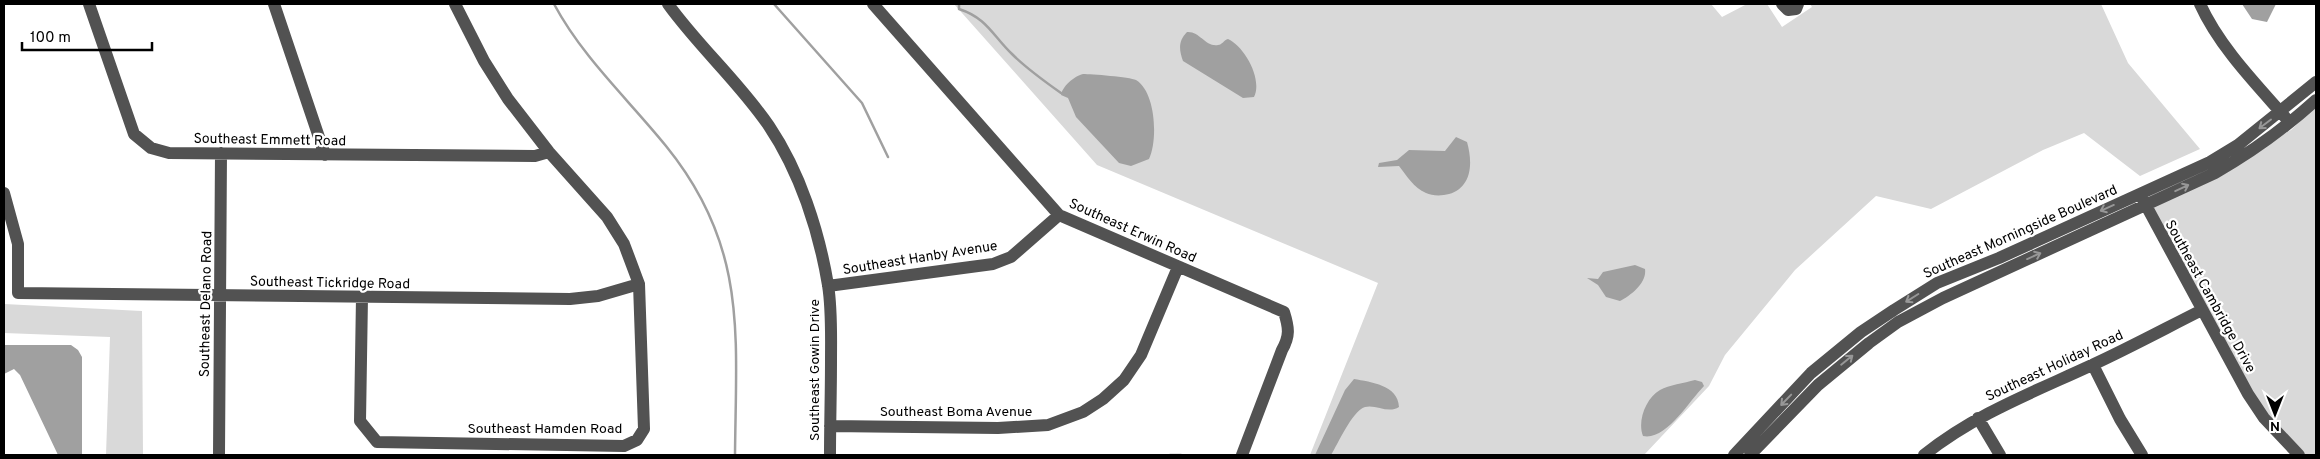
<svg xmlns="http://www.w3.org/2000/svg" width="2320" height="459" font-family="Overpass,sans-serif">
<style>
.green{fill:#d9d9d9}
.water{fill:#a0a0a0}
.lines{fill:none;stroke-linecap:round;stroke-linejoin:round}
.stream{stroke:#a0a0a0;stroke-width:2.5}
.minor{stroke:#525252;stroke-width:12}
.oneway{stroke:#979797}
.labels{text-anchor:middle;stroke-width:4.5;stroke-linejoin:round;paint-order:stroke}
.street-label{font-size:14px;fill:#000;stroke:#fff}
</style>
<rect width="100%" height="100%" fill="#fff"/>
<path class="green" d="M954 4H1711L1722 17 1747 4H1767L1782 27 1812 7 1810 4H2101L2128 63 2200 149 2140 176 2084 133 2043 150 1931 209 1876 196 1795 270 1725 355 1709 386 1644 455H1310L1378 283 1097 165Z
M2316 106V455H2306L2268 414 2252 392 2152 208 2291 130Z
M4 304 142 311 143 455H106L110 337 4 333Z"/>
<path class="water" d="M2242 4H2276L2267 22 2252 19Z
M1187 32C1200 31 1205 47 1218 45 1222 45 1224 40 1228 39 1244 46 1263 79 1254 97L1243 98 1183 61C1179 50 1178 41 1187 32Z
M1083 74C1091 74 1130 77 1136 80 1156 92 1158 140 1149 159L1131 166 1119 163 1076 117 1068 98 1061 95C1062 87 1074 76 1083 74Z
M1456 137 1467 142C1473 163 1472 187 1449 194 1442 196 1432 196 1426 193 1414 188 1406 175 1399 166L1378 167 1379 163 1397 160 1409 150 1445 151Z
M1635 265 1645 269C1647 283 1631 295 1620 301L1606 297 1598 285 1587 278 1598 279 1603 272Z
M4 345H71L78 350 82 357V455H58L20 375 14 369 4 374Z
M1354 379C1371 382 1398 385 1399 407 1388 414 1376 404 1365 407 1352 411 1338 444 1331 455H1315L1345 390Z
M1695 380 1702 382 1704 386C1689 401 1666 441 1643 436 1637 421 1646 398 1660 390 1669 385 1684 383 1695 380Z"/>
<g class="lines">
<path class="stream" d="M554 4C583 58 628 99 666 146 748 247 736 334 735 455
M774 4 862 103 888 157
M959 4V9C987 18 993 36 1012 54 1027 69 1044 81 1061 93
M1170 455H1181"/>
<path class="minor" d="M89 4 134 134 151 148 169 153 535 156 549 152
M274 4 325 155
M668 4C699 47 739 82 769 126 800 172 819 231 828 285 832 310 831 336 831 361 831 392 830 424 830 455
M873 4 1059 215 1284 312C1289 328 1290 336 1282 350L1242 455
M1782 4 1788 10 1796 9 1798 4
M2200 4C2219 46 2255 83 2285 117
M4 193 18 244V293L570 299 598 296 639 284
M2142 198 2248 394 2264 418 2299 455
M828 286 993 264 1011 257 1059 215
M362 297 360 421 377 442 624 446 637 440 644 429 639 284 624 244 607 217 549 152 508 99 484 61 455 4
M2093 365 2120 419 2142 455
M1978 418 2000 455
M830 426 998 428 1048 425 1083 412 1103 399 1124 380 1141 355 1178 267
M219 455 221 153
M1734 455 1811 373 1861 332 1894 310 1937 283 1999 258 2210 162 2238 145 2316 82
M1750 455 1818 385 1869 343 1898 322 1943 298 2215 173C2252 152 2285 128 2316 100
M1924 455C1975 414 2034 392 2092 365 2129 348 2166 328 2202 310"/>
</g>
<defs><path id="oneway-shaft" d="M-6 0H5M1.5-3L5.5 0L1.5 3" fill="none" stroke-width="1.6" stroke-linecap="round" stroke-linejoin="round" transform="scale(1.25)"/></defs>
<g class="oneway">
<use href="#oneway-shaft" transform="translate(2265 124) rotate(143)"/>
<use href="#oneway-shaft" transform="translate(2182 188) rotate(-25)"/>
<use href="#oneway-shaft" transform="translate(2107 208) rotate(156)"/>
<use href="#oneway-shaft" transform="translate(2034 256) rotate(-24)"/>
<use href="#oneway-shaft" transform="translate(1912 298) rotate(148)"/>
<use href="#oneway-shaft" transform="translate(1847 360) rotate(-39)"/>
<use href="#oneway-shaft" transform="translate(1786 400) rotate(134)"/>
</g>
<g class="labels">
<g class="street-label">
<text transform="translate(270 139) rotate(1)" y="5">Southeast Emmett Road</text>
<text transform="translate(1133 230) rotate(24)" y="5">Southeast Erwin Road</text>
<text transform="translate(2020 231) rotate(-24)" y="5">Southeast Morningside Boulevard</text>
<text transform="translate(920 257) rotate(-9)" y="5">Southeast Hanby Avenue</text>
<text transform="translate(330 282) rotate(1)" y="5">Southeast Tickridge Road</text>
<text transform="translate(2211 296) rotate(61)" y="5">Southeast Cambridge Drive</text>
<text transform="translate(205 304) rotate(-89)" y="5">Southeast Delano Road</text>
<text transform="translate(2054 365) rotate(-25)" y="5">Southeast Holiday Road</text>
<text transform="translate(814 370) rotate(-90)" y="5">Southeast Gowin Drive</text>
<text x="956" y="416">Southeast Boma Avenue</text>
<text x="545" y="433">Southeast Hamden Road</text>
</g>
</g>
<rect width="2320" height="459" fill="none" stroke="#000000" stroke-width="10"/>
<g transform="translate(2275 414) rotate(180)" stroke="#ffffff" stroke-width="4" paint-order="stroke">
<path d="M0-4L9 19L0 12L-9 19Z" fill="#000000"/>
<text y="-8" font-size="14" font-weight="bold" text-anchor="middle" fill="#000000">N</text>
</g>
<path d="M22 42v8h130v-8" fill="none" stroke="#000000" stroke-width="2.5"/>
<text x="30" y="42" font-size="15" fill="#000000" stroke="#ffffff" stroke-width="4" paint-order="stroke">100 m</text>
</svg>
